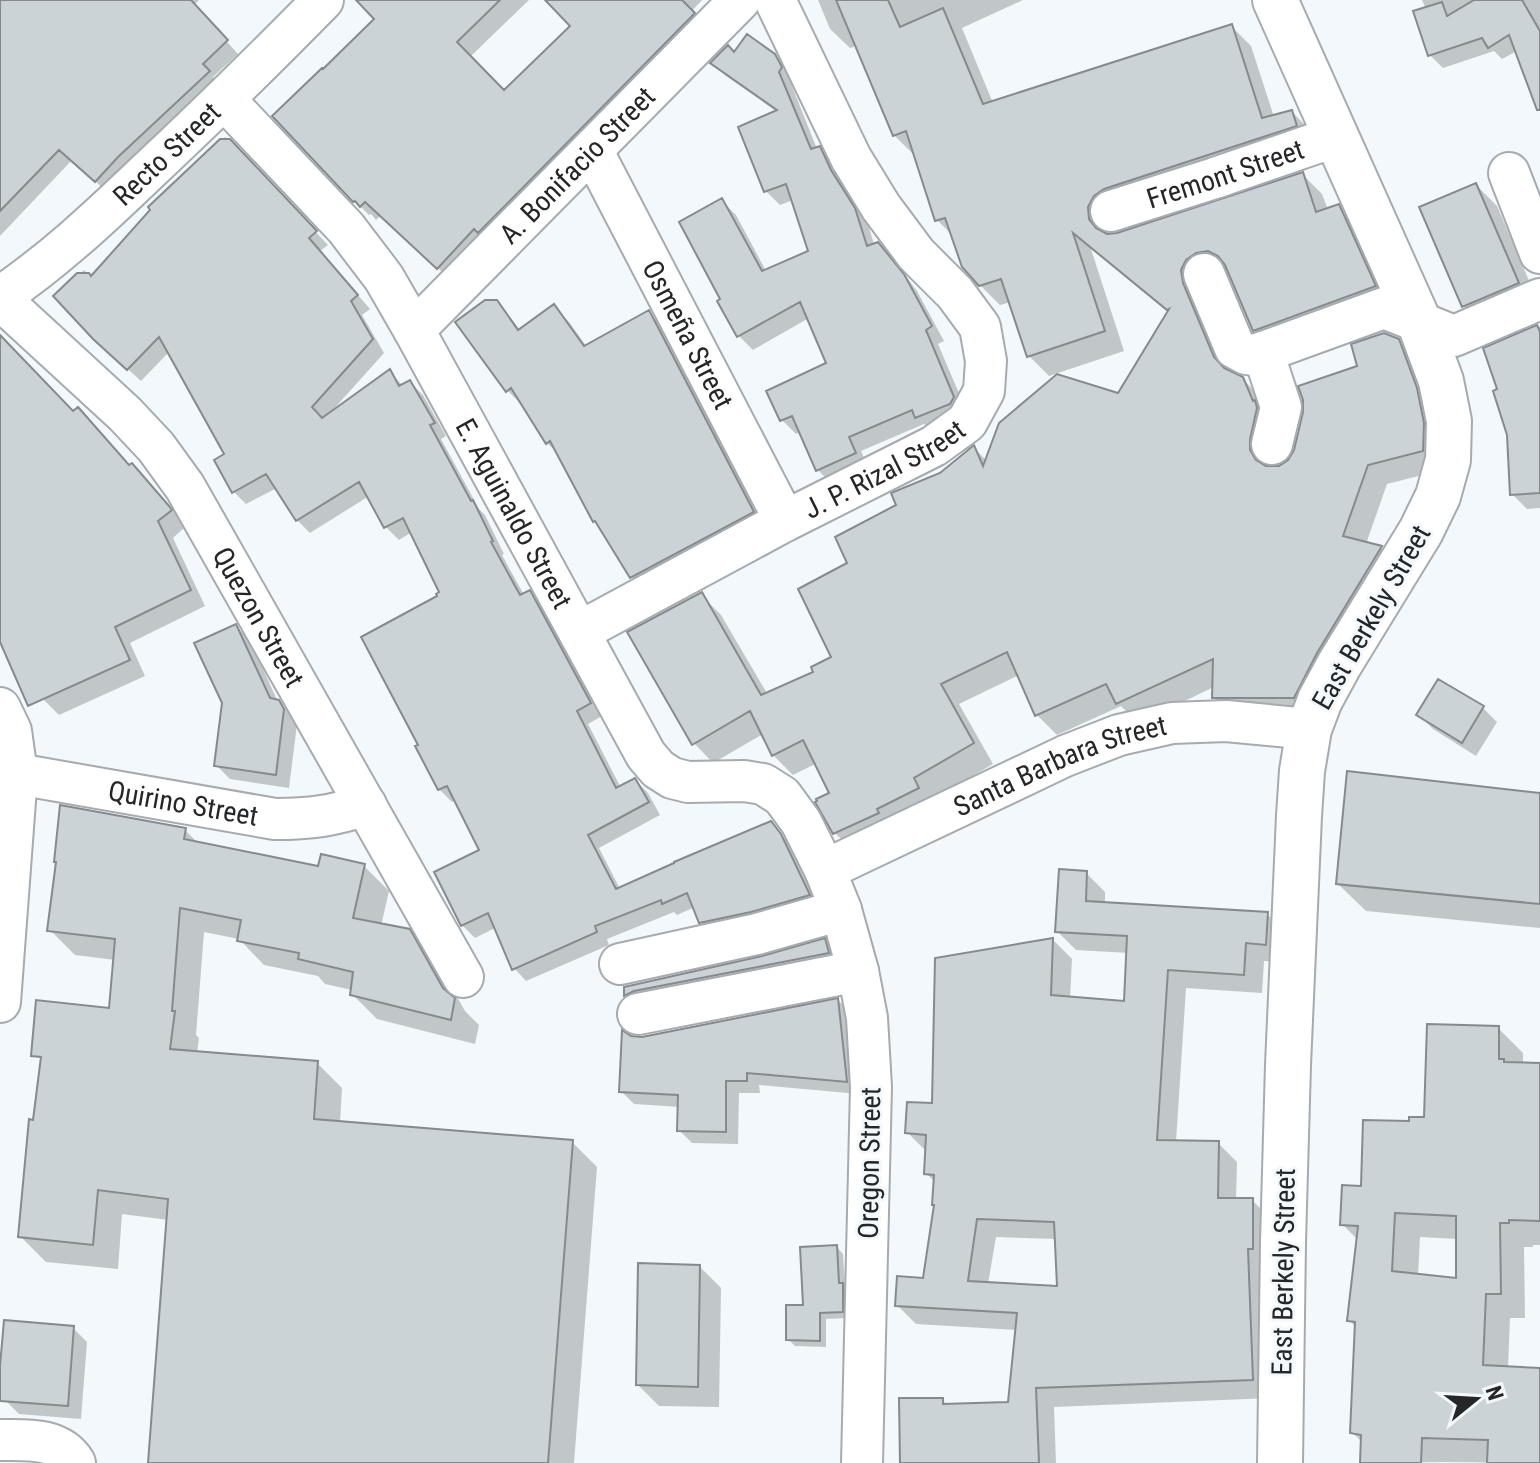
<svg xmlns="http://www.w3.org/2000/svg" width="1540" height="1463" font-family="'Roboto Condensed',sans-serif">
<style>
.shadow{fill:#0003;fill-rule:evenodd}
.building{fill:#ccd3d6;stroke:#858a8e;stroke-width:2;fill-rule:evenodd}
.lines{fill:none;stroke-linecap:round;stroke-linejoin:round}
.street-casing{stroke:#a5abae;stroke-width:44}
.secondary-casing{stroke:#a5abae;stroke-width:48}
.street{stroke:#fff;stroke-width:40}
.secondary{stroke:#fff;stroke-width:44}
.labels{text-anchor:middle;stroke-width:6;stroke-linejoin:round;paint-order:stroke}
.street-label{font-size:28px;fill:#242628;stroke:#f2f8fc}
</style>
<rect width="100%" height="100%" fill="#f2f8fc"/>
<path class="shadow" d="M0 0H199L194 5 238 54 213 77 220 85 108 193 72 160 0 236Z
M381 0H529L470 57 504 93 573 26 547 0H702L691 12 708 28 453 282 381 215 376 220 371 214 369 215 355 201 377 19Z
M818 0H1023L962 28 993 103 1231 26 1251 46 1274 117 1292 112 1312 132 1108 226V235H1118L1302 174 1322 194 1328 210 1338 207 1359 227 1394 307 1275 350 1255 330 1230 270 1216 272 1202 305 1231 374 1242 378 1262 399 1269 468H1278L1289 462 1359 367 1398 340 1418 361 1442 470 1387 484 1366 544 1381 548 1401 568 1314 718H1234L1214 698V687L1138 723 1121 706 1057 735 1037 715 1019 675 959 704 993 764 933 799 855 853 835 833 832 794 817 763 793 775 773 755 763 734 713 763 694 743 701 595 721 615 768 695 816 672 834 658 850 564 899 506 974 448 987 461 1119 395 1169 313 1091 249 1124 351 1049 376 1029 356 1011 302 1000 305 980 285 953 236 937 220 914 155 894 135 857 46 850 48 830 29Z
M1422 0H1540V98L1517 51 1502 59 1494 51 1443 68 1430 55 1426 9Z
M735 55H774L789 70 795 82 792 86 817 149 819 148 833 162 844 186 868 224 874 244 877 243 891 257 917 291 944 341 938 344 967 412 931 431 924 424 861 451 868 467 831 483 818 470 801 431 796 434 782 420 828 364 809 318 753 350 739 336 719 301 723 299 722 201 736 215 766 271 810 252 793 200 780 205 766 191 740 128 777 112 726 76 713 63Z
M225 137 328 245 320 251 370 309 362 315 384 353 332 411 333 412 390 372 403 386 410 382 423 395 446 436 441 439 479 509 485 515 504 554 502 555 524 595 529 592 542 605 602 716 588 724 621 788 635 780 648 793 660 815 599 848 620 889 771 823 794 849 821 908 714 935 701 922 695 907 677 915 674 912 607 939 609 945 526 981 514 968 497 927 475 938 462 925 482 851 456 800 452 802 439 789 440 596 441 593 412 532 399 540 386 527 369 496 310 533 297 520 277 488 246 504 234 492 227 455 170 351 141 381 108 351 56 296 84 270 92 279 153 210 150 207Z
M1476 185 1497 206 1539 304 1485 327 1464 306 1422 208Z
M496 302 511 318 520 330 554 307 569 322 587 347 649 313 664 328 768 527 646 592 632 577 602 528 594 521 559 454 547 443 522 405 507 390Z
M1540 326V508L1527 509 1512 494 1509 434 1500 391 1486 350Z
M0 355 73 413 130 467 132 465 185 524 186 526 173 538 205 606 130 643 145 676 59 715 43 699 0 641Z
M236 626 250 640 278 702 293 716 297 724 289 788 230 779 216 765Z
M1439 682 1483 708 1497 722 1476 756 1433 729 1419 715Z
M1540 795V928L1366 911 1338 884Z
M185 830 199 844 320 868 364 866 389 891 381 926 409 931 434 957 465 1011 479 1025 475 1044 377 1019 352 994V990L325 984 318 976 264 965 239 939 204 932 196 1035 199 1038 197 1053 317 1063 342 1088 340 1123 572 1142 597 1167 574 1463H150L168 1220 122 1214 118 1269 46 1262 21 1237 35 1122 110 1045 115 960 75 955 50 930Z
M1086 873 1105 892V904L1267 914 1286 933 1284 963 1264 961 1262 993 1186 988 1176 1142 1218 1143 1237 1162 1236 1200H1252L1271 1219V1398L1054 1407 1056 1463H902L942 1400 949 1406 1010 1404 1017 1330 916 1324 897 1305 925 1280 936 1207V1183L926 1173V1151L907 1132 934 1106 1053 940 1072 959 1070 999 1126 1003 1129 953 1076 950 1057 931ZM996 1237 1057 1239 1059 1288 988 1284Z
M824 941 834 951 838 963 635 1005 626 995V988L762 958Z
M838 1000 851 1013 859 1094 759 1085 760 1093H739L738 1144 692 1143 679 1130 680 1107 634 1104 621 1091 631 1038 643 1039Z
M1498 1028 1523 1053V1065H1540V1245H1533V1247H1524L1525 1318H1510L1508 1368 1540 1370V1463L1446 1462 1362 1463 1363 1443 1352 1432 1357 1328 1349 1320 1358 1240 1342 1224 1363 1189 1411 1123 1426 1119ZM1420 1237 1458 1239V1280L1418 1276Z
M837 1247 843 1254 845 1287 849 1292 848 1318 826 1319V1347L795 1346 788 1339Z
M700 1267 721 1288 719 1407 659 1406 638 1385Z
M73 1328 87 1342 81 1419 19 1414 5 1400Z"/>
<path class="building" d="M0 0H191L228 40 203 64 210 71 118 157 95 182 59 150 0 211Z
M356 0H500L457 42 504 90 570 26 545 0H682L695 13 478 233 474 229 437 269 365 202 360 207 355 201 353 202 272 116 322 68 323 69 374 19Z
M836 0H888L900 27 943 8 983 104 1232 24 1262 118 1292 110 1297 126 1104 189 1094 196 1088 207 1089 219 1096 228 1107 234 1117 233 1303 172 1316 212 1339 204 1376 286 1253 331 1225 265 1218 256 1208 251 1196 253 1186 260 1181 270 1183 283 1214 357 1224 368 1243 377 1253 401 1255 400 1257 408 1250 439V450L1256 460 1266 466H1279L1288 460 1294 450 1303 412V400L1298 386 1357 366 1351 344 1384 333 1399 339 1417 388 1424 423 1423 451 1368 465 1343 536 1382 546 1317 653 1294 698H1212L1213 659 1116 704 1106 684 1035 716 1007 652 941 684 974 743 914 778 919 788 877 809 879 813 833 834 815 802 817 801 816 799 829 793 803 740 772 756 750 711 692 745 627 632 702 592 761 695 813 672 811 667 831 657 798 589 847 563 835 537 896 505 891 493 940 473 974 445 983 466 999 423 1057 374 1118 393 1169 309 1167 310 1073 233 1105 331 1027 357 1001 279 979 286 962 267 945 218 935 221 906 131 893 136Z
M1474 0H1522L1540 31V110H1537L1509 35 1488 48 1482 38 1428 56 1413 11 1442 2 1447 16Z
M747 34 775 54 782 67 779 72 811 149 820 146 831 170 855 208 867 246 878 242 904 274 932 326 926 330 954 397 950 404 915 418 912 410 849 437 856 453 816 471 792 416 780 421 766 391 826 363 800 302 737 337 717 301 720 299 679 222 722 198 762 271 808 251 786 184 764 192 738 127 777 110 710 63 728 45 734 52Z
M220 139H230L317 231 309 238 358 295 351 301 373 339 312 407 322 418 390 369 399 386 410 380 435 423 430 425 471 501 473 500 493 541 491 542 520 595 530 590 591 703 577 711 616 788 635 778 649 802 588 835 616 889 674 863V862L771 821 781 834 810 895 751 912 699 923 687 893 662 904 661 900 595 926 597 932 512 970 488 913 461 926 434 872 479 850 447 786 438 790 415 746 418 745 361 637 437 596 436 594 439 592 403 518 384 528 359 482 296 521 266 474 232 493 214 460 224 454 159 337 127 370 93 339 53 296 77 273H89L91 276 150 210 148 207Z
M1476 183 1519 283 1462 307 1419 207Z
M485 300H497L518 330 554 304 584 346 649 310 754 512 630 578 595 521 593 522 550 441 546 444 511 388 506 392 455 322Z
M1537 325 1540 332V493L1510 495 1507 435 1493 391 1497 389 1483 348Z
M0 335 73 411 78 407 129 465 132 463 169 506 172 510 158 521 191 590 115 627 130 660 28 706 0 642Z
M236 624 270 698 279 700 284 709 276 775 214 766 222 703 194 643Z
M1438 679 1484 706 1462 743 1416 715Z
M1347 771 1540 793V904L1336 884Z
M60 805 186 828 184 839 318 866 321 854 365 864 353 918 410 929 443 988 455 998 451 1020 350 995 353 972 298 959 299 953 237 941 241 920 180 908 172 1011H175L170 1049 318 1061 314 1119 573 1140 548 1463H148L168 1199 98 1190 93 1245 18 1237 29 1119 33 1120 41 1057 31 1056 36 1000 109 1008 115 939 47 931 56 862H54Z
M1059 869 1087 871 1086 901 1268 912 1266 945 1246 943 1244 975 1168 970 1157 1140 1219 1141 1218 1198H1253V1249H1248L1253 1380 1036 1388 1039 1463H900L899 1398H943V1404L1008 1402 1017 1313 895 1306 897 1276 923 1278 934 1205H932L934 1175 924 1174 926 1135 905 1133 907 1102 932 1103 935 958 1053 938 1051 995 1124 1001 1127 936 1055 932ZM977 1219 1054 1222 1057 1286 968 1281Z
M825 938 829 953 634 991 624 996V987L762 956Z
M838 998 847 1082 747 1073V1081H726V1132L677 1131 678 1095 619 1092 622 1030 631 1036 642 1037Z
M1427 1024 1499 1026V1059H1504V1062L1540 1063V1221L1509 1220V1223H1500L1501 1294H1486L1483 1365 1540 1368V1463H1487L1488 1440 1422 1438 1421 1463H1360L1361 1435 1350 1433 1355 1322 1347 1321 1358 1226 1340 1225 1342 1185 1361 1186 1363 1120 1409 1121V1117H1424ZM1395 1213 1456 1216V1278L1392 1271Z
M837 1245 839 1283H843V1312L820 1313V1341L786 1340V1305H803L800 1247Z
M638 1263 700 1265 698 1387 636 1385Z
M4 1320 74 1326 68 1406 0 1401V1366Z"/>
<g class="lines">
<defs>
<g id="street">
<path id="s1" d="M225 100 346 228 384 278 414 330 646 755 658 769 672 778 688 782 744 781 763 784 782 796 801 822 825 870 841 910 858 971 867 1018 871 1087 862 1463"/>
<path id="s2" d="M592 150 785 521"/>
<path d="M1509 173 1540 253"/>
<path id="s3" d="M1111 211 1215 178 1337 136"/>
<path d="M1204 274 1235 348 1246 354 1255 355 1384 308 1454 336 1540 299"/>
<path id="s4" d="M0 297C53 261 98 219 144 175 205 118 265 59 323 0"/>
<path id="s5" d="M0 299 125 414 156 447 185 487 463 977"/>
<path id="s6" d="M414 330 740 0"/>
<path d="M1263 352 1281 407 1272 444"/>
<path id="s7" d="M579 632 785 521 934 446 967 422 984 391 986 361 980 327 955 293 916 254 881 207 851 158 775 0"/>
<path d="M0 708 11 731 17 774 0 1002"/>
<path id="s8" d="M0 771 275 819C311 819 332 816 366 805"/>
<path id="s9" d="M825 870 1065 756 1119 735 1172 723 1226 721 1309 729"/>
<path d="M620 964 757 934 841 910"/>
<path d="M638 1014 858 971"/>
<path d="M0 1440C26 1440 59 1437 75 1463"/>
</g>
<path id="secondary" d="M1275 0 1420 324 1441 381 1449 421 1448 460 1438 496 1421 531 1339 665 1320 700 1309 729 1302 771 1299 816 1288 1065 1283 1242 1280 1463"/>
</defs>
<use href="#street" class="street-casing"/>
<use href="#secondary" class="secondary-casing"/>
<use href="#street" class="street"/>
<use href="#secondary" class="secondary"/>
</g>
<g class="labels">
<g class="street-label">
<text dy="10" stroke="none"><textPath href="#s4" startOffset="220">Recto Street</textPath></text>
<text dy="10" stroke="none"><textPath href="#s6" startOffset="232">A. Bonifacio Street</textPath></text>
<text dy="10" stroke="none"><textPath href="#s3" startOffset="120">Fremont Street</textPath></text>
<text dy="10" stroke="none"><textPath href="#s2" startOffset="208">Osmeña Street</textPath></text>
<text dy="10" stroke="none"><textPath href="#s7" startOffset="346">J. P. Rizal Street</textPath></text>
<text dy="10" stroke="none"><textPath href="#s1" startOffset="508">E. Aguinaldo Street</textPath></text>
<text dy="10" stroke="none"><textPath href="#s5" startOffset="414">Quezon Street</textPath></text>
<text transform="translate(1371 617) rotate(-60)" y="10">East Berkely Street</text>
<text dy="10" stroke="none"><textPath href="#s9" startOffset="258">Santa Barbara Street</textPath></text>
<text dy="10" stroke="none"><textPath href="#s8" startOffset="186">Quirino Street</textPath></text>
<text transform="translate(869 1163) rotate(-89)" y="10">Oregon Street</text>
<text transform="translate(1283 1272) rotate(-89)" y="10">East Berkely Street</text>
</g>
</g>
<g transform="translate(1476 1399) rotate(72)" stroke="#f2f8fc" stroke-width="6" paint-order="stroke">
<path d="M0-6L14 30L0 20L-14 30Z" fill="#242628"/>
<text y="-12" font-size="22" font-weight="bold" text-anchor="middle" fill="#242628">N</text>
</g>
</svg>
